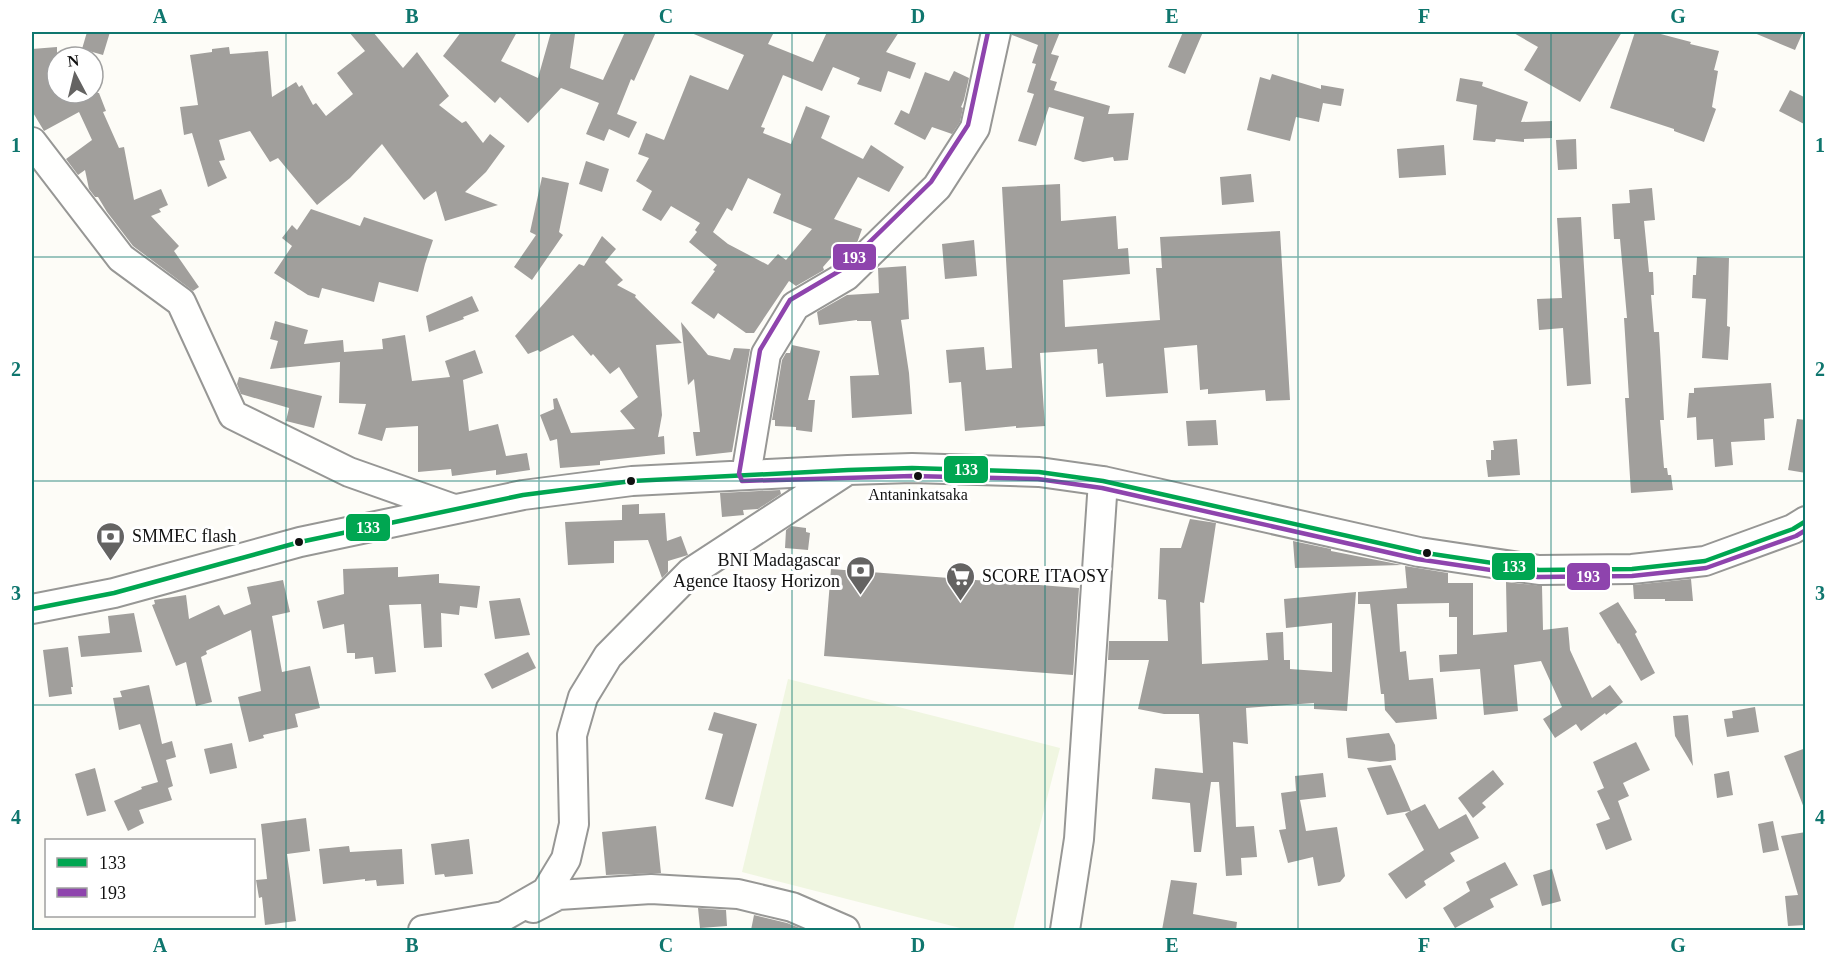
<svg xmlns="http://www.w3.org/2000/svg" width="1837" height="962" font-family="Georgia,serif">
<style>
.pitch{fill:#f0f6e1}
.building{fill:#a19f9c;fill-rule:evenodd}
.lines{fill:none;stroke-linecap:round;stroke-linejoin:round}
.minor-casing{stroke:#979795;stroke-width:32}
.minor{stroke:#fffffe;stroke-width:28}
.bus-1-casing{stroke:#fff;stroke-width:9}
.bus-2-casing{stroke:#fff;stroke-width:9}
.bus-1{stroke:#00a651;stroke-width:4.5}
.bus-2{stroke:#8e44ad;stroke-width:4.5}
.grid{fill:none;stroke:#0f766e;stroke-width:1.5;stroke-opacity:0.55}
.bus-dot{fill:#111;stroke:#fff;stroke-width:2}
.labels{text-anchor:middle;stroke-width:6;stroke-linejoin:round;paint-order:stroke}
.bus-label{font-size:16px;fill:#111;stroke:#fff}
.poi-label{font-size:18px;fill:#111;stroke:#fff;text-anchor:start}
.line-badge{stroke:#fff;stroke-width:2}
.badge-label{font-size:16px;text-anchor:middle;font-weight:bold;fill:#fff}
.neatline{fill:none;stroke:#0f766e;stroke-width:2}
.grid-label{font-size:20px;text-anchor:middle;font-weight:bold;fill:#0f766e}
</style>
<rect width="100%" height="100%" fill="#fdfcf7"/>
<path class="pitch" d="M788 679 1060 748 1013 930H968L742 872Z"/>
<path class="building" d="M87 32H110L103 55 82 49Z
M349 32H373L403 68 417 52 449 96 439 105 462 123 466 121 483 143 490 134 505 146 486 172 465 192 498 205 445 221 436 191 424 200 382 144 350 178 317 205 278 158 270 162 250 131 219 140 225 160 219 161 227 178 208 187 192 133 184 135 180 107 198 105 190 55 212 52V49L229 47 230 54 268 51 272 97 296 82 299 87 302 85 313 105 316 103 326 116 353 94 337 73 365 51Z
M461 32H517L501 61 538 78 551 32 575 34 570 68 603 80 625 32H656L634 81 631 79 617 114 637 122 629 138 609 129 604 141 586 134 599 103 561 88 528 123 500 97 495 103 443 56Z
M689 32H774L768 44 813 62 827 32H899L886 52 916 63 910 79 888 71 881 92 857 84 860 78 833 67 822 91 783 75 761 127 765 128 763 133 791 144 806 106 830 116 821 138 863 159 871 145 904 167 889 192 858 177 834 219 862 229 857 243 845 254 837 251 823 267 824 270 796 286 789 281 754 333H746L718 313 714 319 691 303 715 271 713 270 717 265 689 242 697 232 695 230 700 223 671 206 661 221 642 210 652 191 636 181 649 158 638 154 646 133 664 140 690 75 728 90 744 55ZM748 178 781 194 773 213 812 229 786 260 778 254 768 265 728 244 713 232 727 208 732 211Z
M1012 32H1060L1051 54 1059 56 1050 80 1057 82 1054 90 1110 106 1108 114 1134 113 1128 160 1114 161 1113 157 1083 162 1074 159 1084 117 1049 107 1036 146 1018 141 1034 94 1027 92 1036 64 1032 63 1038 45 1012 35Z
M1183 32H1203L1185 74 1168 67Z
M1512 32H1622L1580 102 1524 70 1538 47Z
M1635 32H1653L1691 42 1690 44 1719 51 1714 70 1718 71 1712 107 1716 109 1704 142 1674 131V129L1610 108Z
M1752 32H1803L1795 50Z
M57 47V93H99L106 111 103 112 119 148 124 147 134 200 161 189 168 205 159 209 161 212 151 216 179 246 174 251 199 287 193 291 133 246 107 212 98 197H95L89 189 85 170 78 175 66 159 92 140 79 112 44 131 32 111V49Z
M954 71 969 78 964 100 961 107 963 108 960 122 952 134 932 127 925 140 894 124 901 110 909 114 925 72 949 81Z
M1272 74 1321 89V85L1344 89 1341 106 1323 103 1319 122 1296 117 1290 141 1247 130 1260 77 1270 80Z
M1460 78 1483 82 1482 86 1528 102 1521 122 1552 121V138L1524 139V142L1496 139 1495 142 1473 140 1477 105 1456 101Z
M1790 90 1806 98V125L1779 111Z
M1576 139 1577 169 1558 170 1556 140Z
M1444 145 1446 175 1399 178 1397 149Z
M586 161 609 169 602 192 579 184Z
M1251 174 1254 202 1222 205 1220 177Z
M542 177 569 183 559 232 563 235 532 280 514 267 536 235 530 232Z
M1060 184 1061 221 1116 216 1118 249 1128 248 1130 274 1063 280 1065 327 1160 320 1156 268H1162L1160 237 1280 231 1290 400 1266 401 1265 390 1208 394V389L1200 390 1197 345 1164 348 1168 393 1106 397 1103 363 1098 364 1097 349 1040 353 1045 426 1016 428V426L965 431 961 382 949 383 946 350 984 347 986 370 1012 368 1002 187Z
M1652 188 1655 220 1644 221 1649 272H1653L1654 295H1651L1654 332H1659L1664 420H1660L1664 468H1667L1668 475H1671L1673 490 1631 493 1625 398H1629L1624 318H1627L1620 239H1614L1612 204 1630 203 1629 190Z
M311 209 360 226 364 217 433 240 425 264 418 292 379 282 374 302 322 288 319 298 308 295 274 273 292 246 282 238 292 225 297 230Z
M1581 217 1591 384 1567 386 1563 328 1539 330 1537 299 1562 298 1557 218Z
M602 236 616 249 605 262 623 280 617 285 636 295 635 297 682 343 656 345 662 415 658 437 664 436 665 454 600 461V465L560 468 557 439 550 441 540 415 554 409 553 399 557 398 571 433 635 429 620 411 638 397 619 367 610 374 593 354 591 356 573 335 540 352 538 350 528 354 515 336 579 264 584 266Z
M974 240 977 276 945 279 942 244Z
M1697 257 1729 258 1727 326 1730 327 1728 360 1702 358 1706 299 1692 298 1693 275H1696Z
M906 266 909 319 901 320 909 373 912 414 852 418 850 376 879 375 871 321H857V320L819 325 817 312 847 295 879 293 878 268Z
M472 296 479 311 463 317 464 319 429 332 426 316Z
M275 321 308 330 304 344 343 340 344 352 383 349 382 339 405 335 412 381 450 377 445 361 475 350 483 373 463 380 469 431 498 424 506 456 527 453 530 470 496 475V470L452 476 451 469 418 472V426L386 428 382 441 358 434 366 404 339 403 340 362 270 369 278 341 270 339Z
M681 322 708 355 730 360 734 348 750 349 732 452 696 456 693 432H700L694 379 688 385Z
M792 345 820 351 808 400H815L812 432 796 430V427L775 426V420H772L782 360 786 353H790Z
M239 377 322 396 314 428 286 421 289 408 241 394 237 384Z
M1771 383 1774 418 1764 419 1765 440 1731 442 1733 465 1715 467 1713 439 1697 440 1696 417 1687 418 1689 393H1694V388Z
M1797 419 1806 420V473L1788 470Z
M1216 420 1218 445 1188 446 1186 421Z
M1517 439 1520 475 1488 477 1486 460H1491V450H1494L1493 441Z
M780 490 781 494 758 509 743 510 744 515 722 517 720 493Z
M639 504V514L665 513 667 541 681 536 688 555 668 561V572L662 578 648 540 614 541V563L568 565 565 522 622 520V505Z
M1190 519 1216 523 1204 603 1200 602 1202 664 1268 660 1266 633 1283 632 1284 660H1290V669L1332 672V623L1286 628 1284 599 1356 592 1347 711 1314 709V703L1246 708 1248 744 1233 742 1236 827 1254 826 1257 857 1241 858 1242 875 1226 876 1219 782H1211L1201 852H1194L1190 803 1152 799 1155 768 1203 773 1199 714H1164L1138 709 1149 660H1108L1109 641H1168L1166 600 1158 599 1160 548H1181Z
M791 526 806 528V532L810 533 808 550 785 548 786 530Z
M1293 541 1331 549V551L1402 565 1295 568Z
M1405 566 1448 573V583H1473V635L1507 632 1506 582 1542 586 1543 630 1568 627 1570 650 1592 698 1610 685 1623 702 1606 715 1605 713 1581 731 1576 724 1555 738 1543 719 1562 707 1541 661 1514 665 1518 711 1484 715 1480 669 1440 672 1439 655 1457 654V617H1449V603L1397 604 1400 652 1406 651 1409 680 1433 678 1437 719 1396 723 1385 710 1384 694H1381L1370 604H1358V592L1407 588Z
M398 567V577L439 574V583L480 586 477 608 460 606 459 615 441 613 442 647 424 648 421 604 389 605 396 672 375 674 373 657 355 659V653H347L344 624 323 629 317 601 344 594 343 569Z
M831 569 1079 588 1073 675 824 656Z
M1691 579 1693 601H1665V599H1634L1633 585Z
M283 580 290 612 272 616 282 672 310 666 320 708 295 714 298 727 263 735 264 738 249 742 238 697 261 691 251 630 206 651 207 654 201 657 212 702 196 706 186 662 176 666 152 605 155 604 154 600 186 595 189 619 219 605 224 615 251 604 247 587Z
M520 598 530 635 495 639 489 601Z
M1618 602 1637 632 1635 634 1655 673 1641 681 1619 643 1618 644 1599 613Z
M134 613 142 652 81 657 78 636 110 633 108 616Z
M68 647 73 687H71L72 694 49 697 43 650Z
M528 652 536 668 492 689 484 674Z
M149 685 162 744 172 741 176 757 166 760 173 786 168 788 172 800 139 810 144 823 128 831 114 801 142 789 141 787 158 782 140 724 119 730 113 698 122 697 120 691Z
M1755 707 1759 732 1727 737 1724 719 1733 718 1732 711Z
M714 712 757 724 733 807 705 799 723 734 708 730Z
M1688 715 1693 766 1675 736 1673 716Z
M1389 733 1395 745 1396 760 1380 762 1348 758 1346 738Z
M1636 742 1650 770 1623 783 1629 796 1618 801 1632 840 1606 850 1596 824 1610 819 1597 791 1604 788 1593 762Z
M232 743 237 768 210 774 204 749Z
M1806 748V808H1804L1784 756Z
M1391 765 1411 811 1425 804 1439 829 1466 814 1479 838 1450 853 1455 861 1424 881 1426 885 1406 899 1388 874 1424 850 1405 814 1410 811 1387 815 1367 768Z
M95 768 106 811 87 816 75 774Z
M1493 770 1504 784 1482 803 1486 807 1473 818 1458 798Z
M1729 771 1733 795 1717 798 1714 774Z
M1323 773 1326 797 1300 800 1306 831 1337 827 1345 876 1340 882 1318 886 1313 857 1288 863 1279 830 1286 829 1281 793 1296 791 1295 776Z
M306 818 310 851 287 854 296 921 265 925 262 897 259 898 256 880 267 879 261 824Z
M1773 821 1779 850 1763 853 1758 824Z
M656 826 661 873 606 875 602 832Z
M1806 832V925L1788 926 1785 896 1798 895 1781 836Z
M469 839 473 874 445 877 444 874 435 875 431 844Z
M349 846 350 852 402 849 404 884 377 886 376 880 365 881V879L323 884 319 849Z
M1505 862 1518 885 1490 899 1494 907 1455 928 1443 908 1470 891 1466 882Z
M1552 869 1561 901 1542 906 1533 875Z
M1171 880 1197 883 1193 914 1237 922 1236 930H1162Z
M698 908 726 910 727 926 700 928Z
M754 915 787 923 805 930H751Z"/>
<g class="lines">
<defs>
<path id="minor" d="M32 142 121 258 181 302 233 415 349 472 454 509
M746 475 766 354 795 306 846 276 937 187 975 128 996 32
M32 609 114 593 300 542 523 495 632 481 848 470 912 468 1039 472 1103 481 1419 552 1539 570 1632 569 1705 561 1793 529 1806 521
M533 908 558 895 651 889 738 894 792 907 845 930
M423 930 504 916 546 892 566 859 574 824 572 735 583 697 608 656 690 573 846 471
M1065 930 1079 839 1103 481"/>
</defs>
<use href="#minor" class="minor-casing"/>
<use href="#minor" class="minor"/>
<defs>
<path id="bus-1" d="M32 609 114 593 300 542 523 495 632 481 848 470 912 468 1039 472 1103 481 1419 552 1539 570 1632 569 1705 561 1793 529 1806 521"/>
<path id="bus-2" d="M988 32 968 125 931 182 841 270 790 300 760 350 739 474 742 481 912 476 1038 479 1102 488 1417 559 1538 577 1632 576 1706 568 1796 536 1806 530"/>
</defs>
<use href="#bus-1" class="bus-1-casing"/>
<use href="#bus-2" class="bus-2-casing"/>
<use href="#bus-1" class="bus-1"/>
<use href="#bus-2" class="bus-2"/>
</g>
<path class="grid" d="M286 32V930M539 32V930M792 32V930M1045 32V930M1298 32V930M1551 32V930M32 257H1806M32 481H1806M32 705H1806"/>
<defs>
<symbol id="bank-pin" viewBox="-11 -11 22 30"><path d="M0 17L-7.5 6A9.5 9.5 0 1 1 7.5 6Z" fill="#646362" stroke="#fff"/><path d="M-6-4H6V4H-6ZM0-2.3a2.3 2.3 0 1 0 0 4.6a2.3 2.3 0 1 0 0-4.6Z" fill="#fff"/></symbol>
<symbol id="supermarket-pin" viewBox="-11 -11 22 30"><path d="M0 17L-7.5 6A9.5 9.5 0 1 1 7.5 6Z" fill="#646362" stroke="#fff"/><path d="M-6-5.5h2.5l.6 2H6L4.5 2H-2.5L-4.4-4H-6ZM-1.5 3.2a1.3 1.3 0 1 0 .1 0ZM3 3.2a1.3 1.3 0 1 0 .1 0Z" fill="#fff"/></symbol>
</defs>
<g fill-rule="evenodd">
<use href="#bank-pin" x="94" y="520" width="33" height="45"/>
<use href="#bank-pin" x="844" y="554" width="33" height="45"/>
<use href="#supermarket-pin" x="944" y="560" width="33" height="45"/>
</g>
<g class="bus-dot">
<circle cx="918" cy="476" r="5"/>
<circle cx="631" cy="481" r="5"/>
<circle cx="299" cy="542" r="5"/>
<circle cx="1427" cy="553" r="5"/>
</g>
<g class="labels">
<g class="bus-label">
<text x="918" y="500">Antaninkatsaka</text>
</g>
<g class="poi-label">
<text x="132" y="542">SMMEC flash</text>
<text x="840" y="566" text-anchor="end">BNI Madagascar<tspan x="840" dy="21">Agence Itaosy Horizon</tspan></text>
<text x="982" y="582">SCORE ITAOSY</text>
</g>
</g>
<g class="line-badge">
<rect x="832" y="243" width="45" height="28" rx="6" fill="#8e44ad"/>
<rect x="943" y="455" width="46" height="29" rx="6" fill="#00a651"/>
<rect x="345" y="513" width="46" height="29" rx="6" fill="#00a651"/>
<rect x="1491" y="552" width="45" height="29" rx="6" fill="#00a651"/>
<rect x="1566" y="562" width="45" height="29" rx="6" fill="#8e44ad"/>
</g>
<g class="badge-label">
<text x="854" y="263">193</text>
<text x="966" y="475">133</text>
<text x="368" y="533">133</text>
<text x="1514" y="572">133</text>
<text x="1588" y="582">193</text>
</g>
<rect width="1837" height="962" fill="none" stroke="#ffffff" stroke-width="66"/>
<rect x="45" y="839" width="210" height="78" fill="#ffffff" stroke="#a0a0a0" stroke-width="1.5"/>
<rect x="57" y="858" width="30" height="9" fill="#00a651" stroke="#a0a0a0" stroke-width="1.5"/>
<text x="99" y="869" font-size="18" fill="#111111">133</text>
<rect x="57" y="888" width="30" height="9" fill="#8e44ad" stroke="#a0a0a0" stroke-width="1.5"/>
<text x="99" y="899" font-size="18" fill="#111111">193</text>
<g transform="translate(75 75) rotate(353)"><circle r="28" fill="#ffffff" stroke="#a0a0a0" stroke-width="1.5"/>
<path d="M0-4.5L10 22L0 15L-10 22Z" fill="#646362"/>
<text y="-9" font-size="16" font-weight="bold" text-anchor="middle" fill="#111111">N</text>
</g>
<rect x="33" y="33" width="1771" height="896" class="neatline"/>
<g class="grid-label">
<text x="160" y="23">A</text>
<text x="412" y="23">B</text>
<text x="666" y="23">C</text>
<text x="918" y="23">D</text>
<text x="1172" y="23">E</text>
<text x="1424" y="23">F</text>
<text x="1678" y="23">G</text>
<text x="16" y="152">1</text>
<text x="1820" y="152">1</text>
<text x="16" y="376">2</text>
<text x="1820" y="376">2</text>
<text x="16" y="600">3</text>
<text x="1820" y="600">3</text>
<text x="16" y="824">4</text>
<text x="1820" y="824">4</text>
<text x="160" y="952">A</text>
<text x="412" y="952">B</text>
<text x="666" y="952">C</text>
<text x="918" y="952">D</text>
<text x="1172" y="952">E</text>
<text x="1424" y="952">F</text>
<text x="1678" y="952">G</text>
</g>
</svg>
